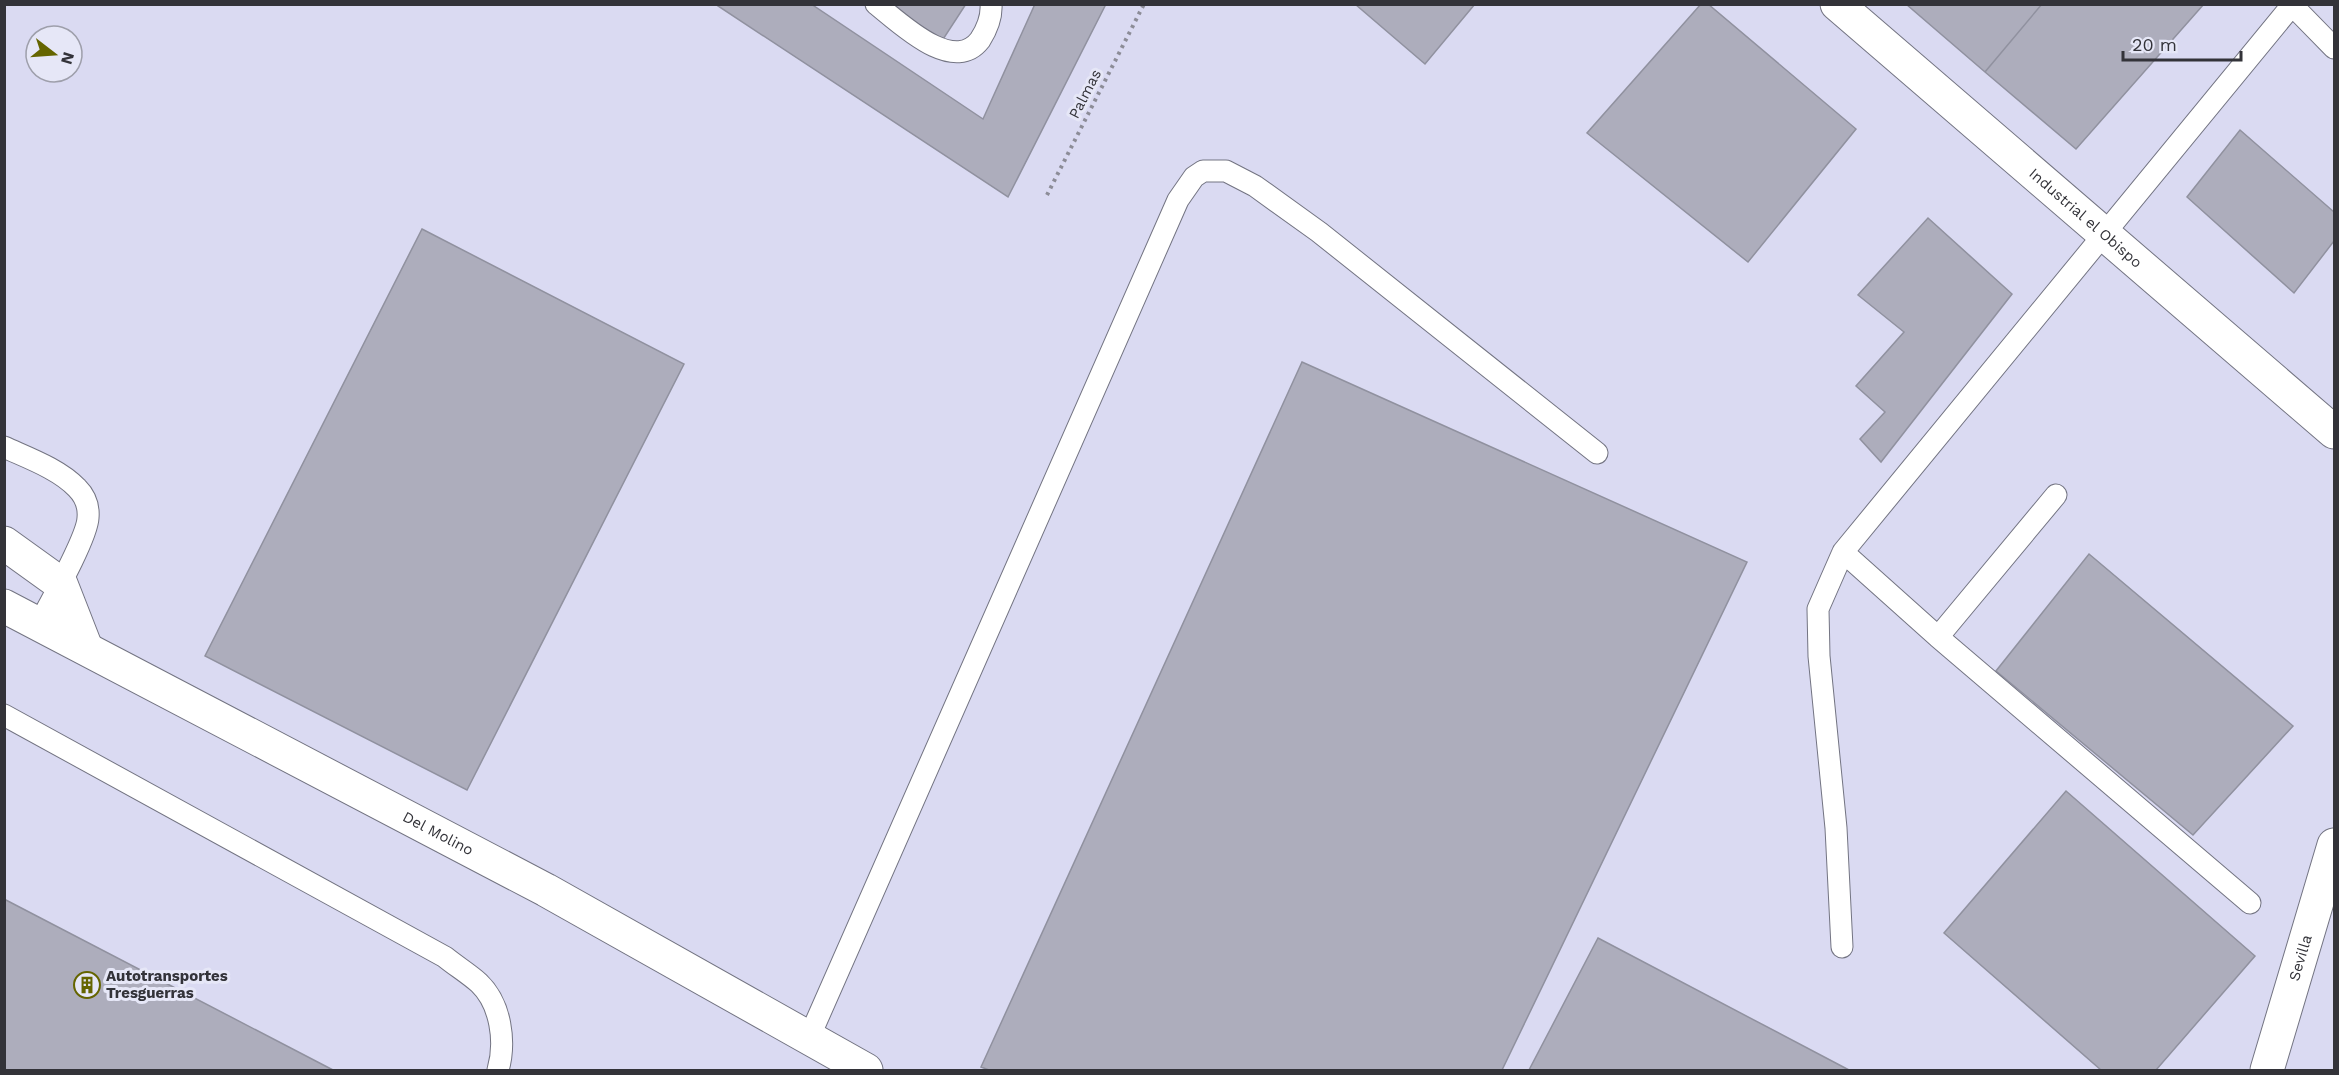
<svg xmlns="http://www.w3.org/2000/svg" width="2339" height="1075" font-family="'Work Sans',sans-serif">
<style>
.built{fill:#dadaf2;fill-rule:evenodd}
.building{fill:#adadbc;stroke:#90919f;stroke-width:1.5}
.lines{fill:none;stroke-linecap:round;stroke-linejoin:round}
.lane-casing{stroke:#737482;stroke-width:23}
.street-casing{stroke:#737482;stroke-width:35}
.path{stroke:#8c8c97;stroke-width:4;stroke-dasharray:3 4.5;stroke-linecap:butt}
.lane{stroke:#fff;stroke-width:21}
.street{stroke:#fff;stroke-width:33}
.labels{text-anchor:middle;stroke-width:6;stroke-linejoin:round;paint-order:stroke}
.street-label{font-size:15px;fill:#333339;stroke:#e6e7f7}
.poi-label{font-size:15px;font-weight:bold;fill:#333339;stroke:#e6e7f7;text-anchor:start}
</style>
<rect width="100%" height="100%" fill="#e6e7f7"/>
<path class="built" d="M5 5H2334V1070H5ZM36 36H72V72H36Z"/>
<path class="building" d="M715 4H811L983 119 1035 4H1106L1008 197Z
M883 4H966L940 44Z
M1355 4H1475L1425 64Z
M1701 4H1708L1856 129 1748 262 1587 133Z
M1906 4H2042L1985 72Z
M2042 4H2204L2076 149 1985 72Z
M2240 130 2334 212V241L2294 293 2187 197Z
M1928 218 2012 294 1881 462 1860 439 1885 412 1856 386 1904 332 1858 295Z
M422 229 684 364 467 790 205 656Z
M1302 362 1747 562 1502 1070H989L981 1067Z
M2089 554 2293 726 2193 835 1996 671Z
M2066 791 2255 956 2156 1070H2101L1944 933Z
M4 899 333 1070H4Z
M1598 938 1849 1070H1529Z"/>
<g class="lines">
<defs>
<path id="lane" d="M876 4C900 23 953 75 980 40 987 29 992 17 991 4
M2291 4 2334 48
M4 447C28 458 59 469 77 488 85 496 89 507 88 518 87 538 50 603 39 624
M1938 637 2056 495
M4 715 445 957C456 966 469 974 479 983 501 1004 506 1042 498 1070
M2250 903 1938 637 1843 552 2293 4
M1842 947 1836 828 1819 656 1818 609 1843 552
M808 1040 1178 200 1194 177 1203 171H1226L1255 186 1319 232 1597 453"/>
<g id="street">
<path id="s1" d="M1837 4 2334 432"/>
<path d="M4 543 61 584 86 648"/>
<path id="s2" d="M4 606 546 890 866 1070"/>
<path id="s3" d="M2267 1070 2334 845"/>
</g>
</defs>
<use href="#lane" class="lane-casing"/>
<use href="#street" class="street-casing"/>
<path class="path" d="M1047 195 1144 4"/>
<use href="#lane" class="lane"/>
<use href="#street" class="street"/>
</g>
<defs>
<symbol id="building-ring" viewBox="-11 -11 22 22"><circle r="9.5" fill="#e6e7f7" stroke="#656500" stroke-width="1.5"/><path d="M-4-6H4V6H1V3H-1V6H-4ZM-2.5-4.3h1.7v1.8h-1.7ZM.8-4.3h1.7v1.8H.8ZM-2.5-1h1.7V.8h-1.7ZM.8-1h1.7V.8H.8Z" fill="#656500"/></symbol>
</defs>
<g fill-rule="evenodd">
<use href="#building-ring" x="72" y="970" width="30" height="30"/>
</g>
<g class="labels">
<g class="street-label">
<text transform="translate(1085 94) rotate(-63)" y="5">Palmas</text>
<text dy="5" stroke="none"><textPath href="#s1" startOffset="328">Industrial el Obispo</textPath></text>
<text dy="5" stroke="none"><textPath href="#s2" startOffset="490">Del Molino</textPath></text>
<text dy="5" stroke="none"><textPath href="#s3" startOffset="117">Sevilla</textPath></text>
</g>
<g class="poi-label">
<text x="106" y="981">Autotransportes<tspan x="106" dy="17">Tresguerras</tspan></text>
</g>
</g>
<rect width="2339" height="1075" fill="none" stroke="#333339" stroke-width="12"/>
<g transform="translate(54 54) rotate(107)"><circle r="28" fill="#e6e7f7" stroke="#9e9fab" stroke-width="1.5"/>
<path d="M0-4.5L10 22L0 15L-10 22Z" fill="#656500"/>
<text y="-9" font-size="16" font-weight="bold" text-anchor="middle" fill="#333339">N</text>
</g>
<path d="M2123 51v9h118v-9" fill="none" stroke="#333339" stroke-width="3"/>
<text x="2132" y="51" font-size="18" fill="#333339" stroke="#e6e7f7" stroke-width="4.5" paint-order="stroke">20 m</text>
</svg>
